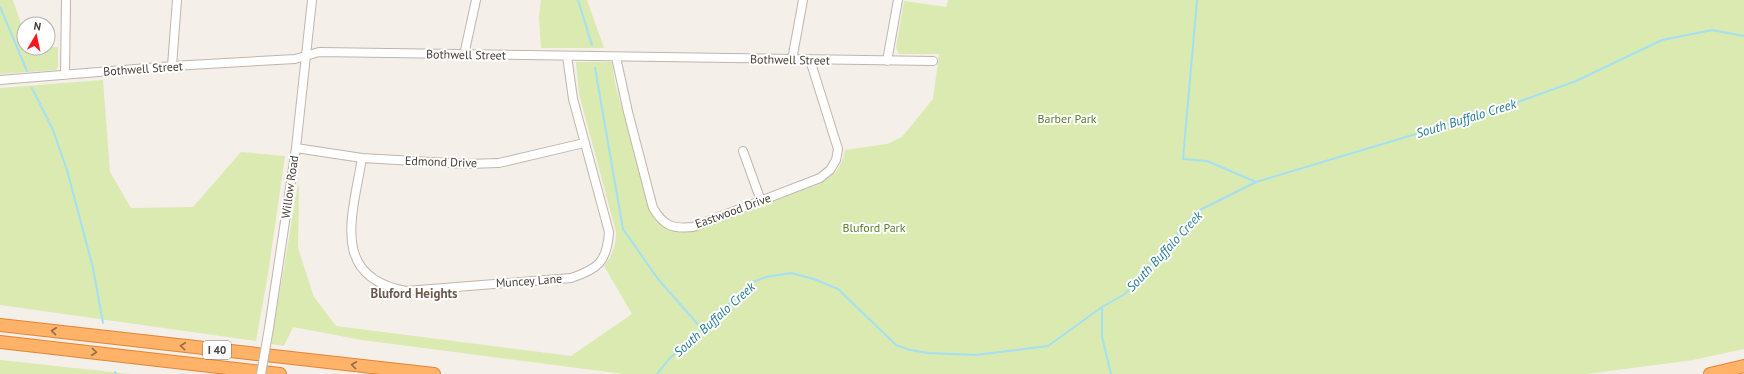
<svg xmlns="http://www.w3.org/2000/svg" width="1744" height="374" font-family="'PT Sans',sans-serif">
<style>
.green{fill:#daeab0}
.lines{fill:none;stroke-linecap:round;stroke-linejoin:round}
.stream{stroke:#a3e0f3;stroke-width:2}
.minor-casing{stroke:#c1b5ab;stroke-width:10}
.highway-casing{stroke:#e38434;stroke-width:14}
.minor{stroke:#fff;stroke-width:8}
.highway{stroke:#ffb369;stroke-width:12}
.minor-bridge-casing{stroke:#c1b5ab;stroke-width:10;stroke-linecap:butt}
.minor-bridge{stroke:#fff;stroke-width:8}
.oneway{stroke:#926d4b}
.labels{text-anchor:middle;stroke-width:4;stroke-linejoin:round;paint-order:stroke}
.shield{fill:#fff;stroke:#807973;stroke-width:1}
.shield-label{font-size:11px;font-weight:bold;fill:#493f37}
.street-label{font-size:12px;fill:#493f37;stroke:#fff}
.park-label{font-size:12px;fill:#577d27;stroke:#fff}
.water-label{font-size:13px;font-style:italic;fill:#267b97;stroke:#fff}
.neighbourhood-label{font-size:13px;font-weight:bold;fill:#6c5a4d;stroke:#fff}
</style>
<rect width="100%" height="100%" fill="#f5efe9"/>
<path class="green" d="M0 0H13L24 33V48L58 47V67L56 70 0 74Z
M541 0H587L604 48H541L539 17Z
M948 0H1744V349L1693 360 1587 374H624L362 340 293 327 284 346 271 344 297 190 299 184 298 248 314 297 336 326 571 356 632 314 604 266C613 255 616 245 616 232L579 94 576 62H612L615 83 650 211C661 226 672 232 690 232L817 185C833 177 842 168 845 150L887 144 902 137 933 99 939 54H899L896 48 904 1 946 7Z
M103 80 110 172 131 208 193 207 241 152 285 156 268 274 256 341 0 305V88Z
M0 360 131 374H0Z"/>
<g class="lines">
<path class="stream" d="M578 0 592 45
M1197 0 1183 159 1207 161 1256 182
M0 7 27 71
M595 68 623 229 658 279 702 329
M32 88 53 130 67 170 93 268 103 323
M1102 308V337L1111 374
M115 372 116 374
M657 374 669 359 753 282 766 277 791 273 814 279 838 289 896 345 910 350 928 353 976 355 1048 346 1102 307 1125 294 1190 219 1200 210 1256 182 1496 110 1576 81 1662 40 1712 30 1744 36"/>
<defs>
<path id="minor" d="M464 55 476 0
M616 57 628 112 653 208C664 226 672 229 693 227L820 178 830 170 836 160 838 149 810 60
M792 60 803 0
M887 61 898 0
M172 66 177 0
M65 75 66 0
M0 80 172 66 295 59 319 52 933 61
M296 148 362 158 467 164 499 163 584 143
M743 151 761 201
M362 158C353 214 329 277 406 291L571 278C598 269 607 262 609 232L573 99 567 56
M269 328 296 148 312 0"/>
<path id="highway" d="M0 325 434 374
M0 342 280 374
M1710 374 1744 366"/>
</defs>
<use href="#minor" class="minor-casing"/>
<use href="#highway" class="highway-casing"/>
<use href="#minor" class="minor"/>
<use href="#highway" class="highway"/>
<defs>
<path id="minor-bridge" d="M261 374 269 328"/>
</defs>
<use href="#minor-bridge" class="minor-bridge-casing"/>
<use href="#minor-bridge" class="minor-bridge"/>
</g>
<defs><path id="oneway-chevron" d="M-2-3.5L2.5 0L-2 3.5" fill="none" stroke-width="1.6" stroke-linecap="round" stroke-linejoin="round"/></defs>
<g class="oneway">
<use href="#oneway-chevron" transform="translate(54 331) rotate(-174)"/>
<use href="#oneway-chevron" transform="translate(183 346) rotate(-174)"/>
<use href="#oneway-chevron" transform="translate(94 352) rotate(6)"/>
<use href="#oneway-chevron" transform="translate(354 365) rotate(-174)"/>
</g>
<g class="labels">
<rect class="shield" x="203" y="341" width="28" height="18" rx="3"/>
<g class="shield-label">
<text x="217" y="354">I 40</text>
</g>
<g class="street-label">
<text transform="translate(466 55) rotate(1)" y="4">Bothwell Street</text>
<text transform="translate(790 60) rotate(1)" y="4">Bothwell Street</text>
<text transform="translate(143 69) rotate(-4)" y="4">Bothwell Street</text>
<text transform="translate(441 162) rotate(2)" y="4">Edmond Drive</text>
<text transform="translate(290 187) rotate(-82)" y="4">Willow Road</text>
<text transform="translate(733 211) rotate(-20)" y="4">Eastwood Drive</text>
<text transform="translate(529 281) rotate(-4)" y="4">Muncey Lane</text>
</g>
<g class="park-label">
<text x="1067" y="123">Barber Park</text>
<text x="874" y="232">Bluford Park</text>
</g>
<g class="water-label">
<text transform="translate(1466 118) rotate(-17)" y="5">South Buffalo Creek</text>
<text transform="translate(1164 251) rotate(-47)" y="5">South Buffalo Creek</text>
<text transform="translate(714 319) rotate(-42)" y="5">South Buffalo Creek</text>
</g>
<g class="neighbourhood-label">
<text x="414" y="298">Bluford Heights</text>
</g>
</g>
<g transform="translate(36 36) rotate(9)"><circle r="19" fill="#ffffff" stroke="#b6b2af"/>
<path d="M0-3L7 15L0 10L-7 15Z" fill="#ff151b"/>
<text y="-6" font-size="11" font-weight="bold" text-anchor="middle" fill="#493f37">N</text>
</g>
</svg>
